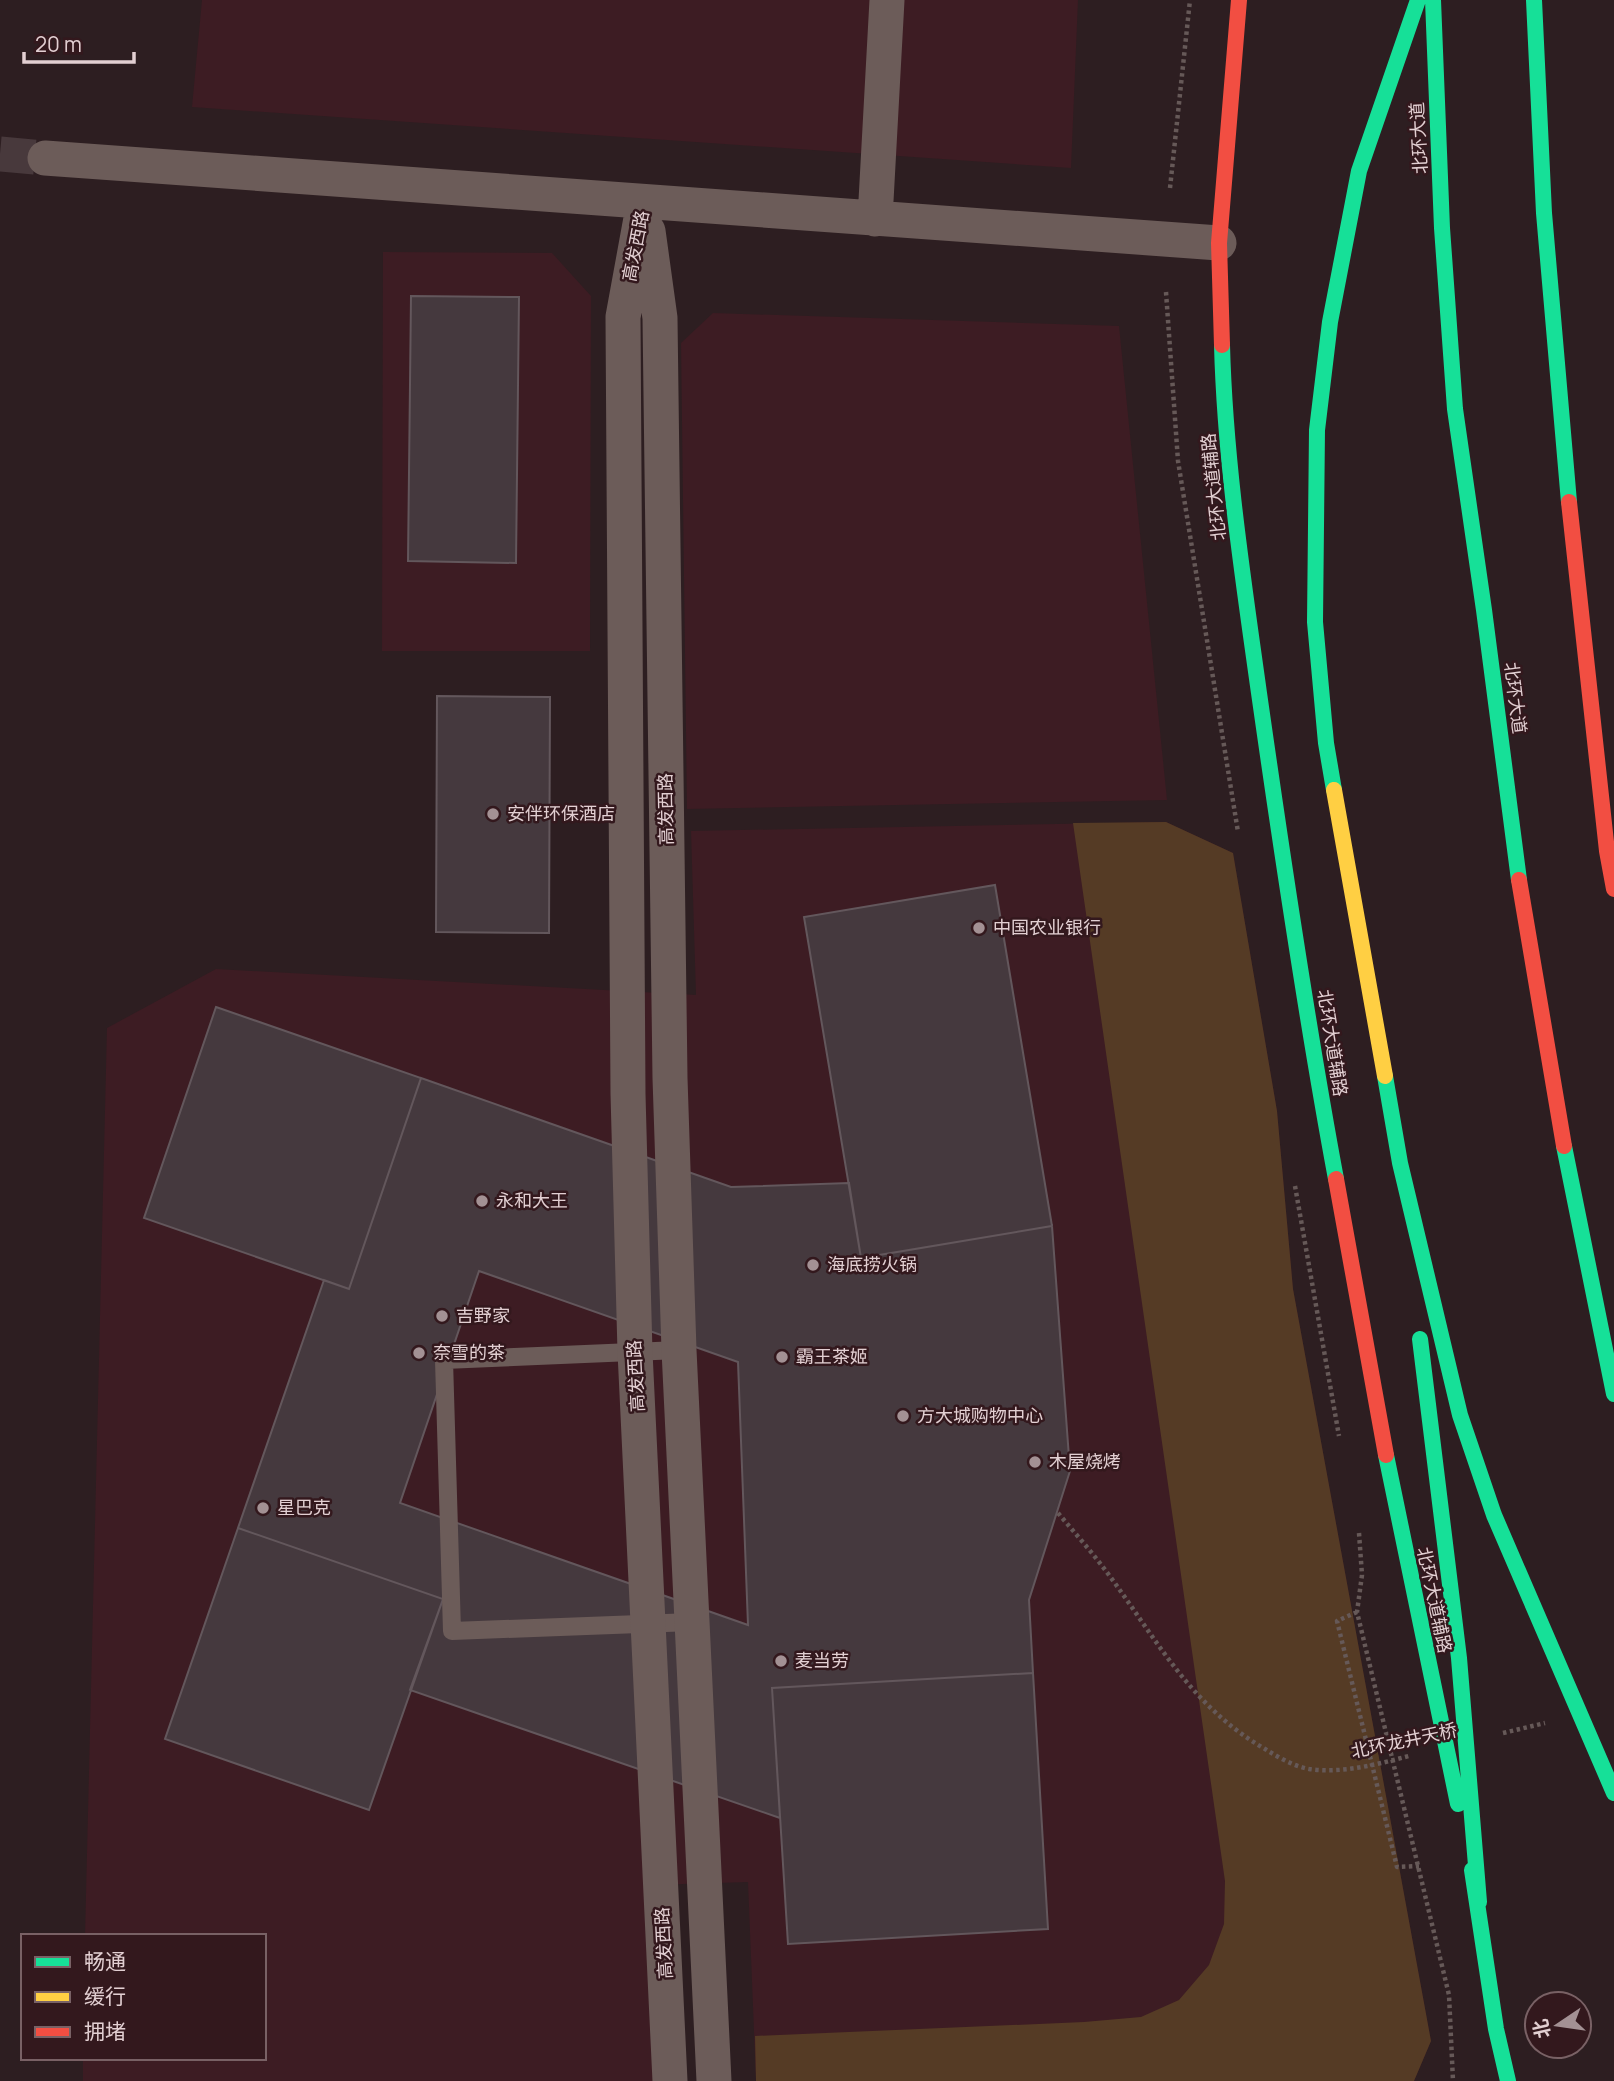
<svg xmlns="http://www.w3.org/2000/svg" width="1614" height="2081" font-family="Manrope,'Noto Sans SC',sans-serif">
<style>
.built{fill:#3d1c23}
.green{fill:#553b25}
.building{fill:#45393e;stroke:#63575c;stroke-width:2;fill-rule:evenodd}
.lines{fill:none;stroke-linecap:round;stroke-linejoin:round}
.street-tunnel{stroke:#48393c;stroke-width:35;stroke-dasharray:35 18;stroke-linecap:butt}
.path{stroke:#665958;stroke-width:4.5;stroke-dasharray:3.5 3.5;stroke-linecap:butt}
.lane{stroke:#6c5c59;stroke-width:18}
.street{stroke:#6c5c59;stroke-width:35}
.fast{stroke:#16e098;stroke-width:16}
.slow{stroke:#ffcf43;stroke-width:16}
.jam{stroke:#f24e42;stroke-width:16}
.poi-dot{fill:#a39194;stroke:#33181d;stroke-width:2.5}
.labels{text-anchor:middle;stroke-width:5;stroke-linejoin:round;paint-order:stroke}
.street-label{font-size:18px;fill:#e2cfd2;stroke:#33181d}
.poi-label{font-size:18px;fill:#e2cfd2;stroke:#33181d;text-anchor:start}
</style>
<rect width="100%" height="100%" fill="#2d1e21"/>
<path class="built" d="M202 0H1078L1071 168 192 107Z
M383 252 552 253 591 296 590 651H382Z
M713 313 1119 326 1167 800 687 809 681 343Z
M1166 822 1233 853 1277 1111 1293 1289 1431 2041 1414 2081H756L748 1882 651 1885 656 2081H83V2058H264V1936H85L107 1028 216 969 696 995 691 831Z"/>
<path class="green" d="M1166 822 1233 853 1277 1111 1293 1289 1431 2041 1414 2081H756L755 2036 1084 2022 1141 2017 1179 2000 1209 1965 1224 1924 1225 1881 1073 823Z"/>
<path class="building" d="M411 296 519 297 516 563 408 561Z
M437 696 550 697 549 933 436 932Z
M995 885 1052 1226 861 1258 804 917Z
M216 1007 421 1078 349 1289 144 1218Z
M421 1078 731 1187 849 1183 861 1258 1052 1226 1070 1471 1029 1600 1033 1673 772 1688 780 1818 410 1690 443 1599 238 1528 324 1280 349 1289ZM479 1271 738 1362 748 1625 400 1503Z
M238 1528 443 1599 369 1810 165 1739Z
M1033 1673 1048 1929 788 1944 772 1688Z"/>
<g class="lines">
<path class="street-tunnel" d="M0 154 45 158"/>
<path class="path" d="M1170 188 1190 0
M1166 292 1178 461 1238 832
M1295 1186 1339 1436
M1058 1513C1074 1532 1091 1551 1106 1571 1156 1638 1190 1706 1265 1749 1278 1757 1293 1766 1309 1769 1342 1774 1378 1764 1409 1756
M1359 1533 1362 1575 1357 1612 1449 1995 1453 2081
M1357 1612 1337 1621 1397 1867 1419 1866
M1503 1733 1545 1723"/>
<path class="lane" d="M679 1350 444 1360 452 1631 692 1622"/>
<path class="street" d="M45 158 1219 243
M644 202 623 317 628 1094 635 1352 670 2081
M875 219 887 0
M648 231 660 318 670 1078 679 1350 714 2081"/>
<path class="fast" d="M1433 0 1442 228 1455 409 1484 610 1519 880
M1534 0 1544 213 1569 502
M1222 345C1225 461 1243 578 1259 693 1282 855 1306 1018 1336 1179
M1334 790 1326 743 1315 622 1317 430 1330 322 1359 171 1418 0
M1385 1076 1400 1163 1460 1415 1494 1515 1614 1793
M1564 1146 1614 1394
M1420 1339 1459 1658 1479 1902
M1386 1455 1458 1804
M1472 1870 1496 2029 1508 2081"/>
<path class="slow" d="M1334 790 1385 1076"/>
<path class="jam" d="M1222 345 1219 243 1239 0
M1569 502 1607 851 1614 889
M1519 880 1564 1146
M1336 1179 1386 1455"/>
</g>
<g class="poi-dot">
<circle cx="493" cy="814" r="7"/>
<circle cx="979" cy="928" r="7"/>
<circle cx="482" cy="1201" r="7"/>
<circle cx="813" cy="1265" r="7"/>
<circle cx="442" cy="1316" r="7"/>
<circle cx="419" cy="1353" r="7"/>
<circle cx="782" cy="1357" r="7"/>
<circle cx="903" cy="1416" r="7"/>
<circle cx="1035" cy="1462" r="7"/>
<circle cx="263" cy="1508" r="7"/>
<circle cx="781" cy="1661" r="7"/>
</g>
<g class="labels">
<g class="street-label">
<text transform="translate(1419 138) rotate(-93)" y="6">北环大道</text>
<text transform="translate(636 246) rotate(-79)" y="6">高发西路</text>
<text transform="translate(1214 487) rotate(-96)" y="6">北环大道辅路</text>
<text transform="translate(1515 698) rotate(83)" y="6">北环大道</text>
<text transform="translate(666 809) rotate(-91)" y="6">高发西路</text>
<text transform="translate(1332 1043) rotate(81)" y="6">北环大道辅路</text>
<text transform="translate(636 1376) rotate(-93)" y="6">高发西路</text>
<text transform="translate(1434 1600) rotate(78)" y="6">北环大道辅路</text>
<text transform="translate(1404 1741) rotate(-12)" y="6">北环龙井天桥</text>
<text transform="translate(664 1943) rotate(-93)" y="6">高发西路</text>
</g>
<g class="poi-label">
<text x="507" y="820">安伴环保酒店</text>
<text x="993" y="934">中国农业银行</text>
<text x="496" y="1207">永和大王</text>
<text x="827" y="1271">海底捞火锅</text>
<text x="456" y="1322">吉野家</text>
<text x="433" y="1359">奈雪的茶</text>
<text x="796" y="1363">霸王茶姬</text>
<text x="917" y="1422">方大城购物中心</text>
<text x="1049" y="1468">木屋烧烤</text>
<text x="277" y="1514">星巴克</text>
<text x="795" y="1667">麦当劳</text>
</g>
</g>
<rect x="21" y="1934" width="245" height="126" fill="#33181d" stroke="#796165" stroke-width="2"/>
<rect x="35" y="1957" width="35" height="10" fill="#16e098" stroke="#796165" stroke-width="2"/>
<text x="84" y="1969" font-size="21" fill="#e2cfd2">畅通</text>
<rect x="35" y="1992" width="35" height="10" fill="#ffcf43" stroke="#796165" stroke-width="2"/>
<text x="84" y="2004" font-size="21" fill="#e2cfd2">缓行</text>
<rect x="35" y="2027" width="35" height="10" fill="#f24e42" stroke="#796165" stroke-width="2"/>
<text x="84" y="2039" font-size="21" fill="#e2cfd2">拥堵</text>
<g transform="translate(1558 2025) rotate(257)"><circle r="33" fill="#33181d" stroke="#796165" stroke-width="2"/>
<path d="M0-5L12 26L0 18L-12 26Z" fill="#a39194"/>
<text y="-10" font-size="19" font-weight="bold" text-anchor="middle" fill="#e2cfd2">北</text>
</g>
<path d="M24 52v10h110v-10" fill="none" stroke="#e2cfd2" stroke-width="3.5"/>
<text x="35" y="52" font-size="21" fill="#e2cfd2" stroke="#33181d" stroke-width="5" paint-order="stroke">20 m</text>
</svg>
